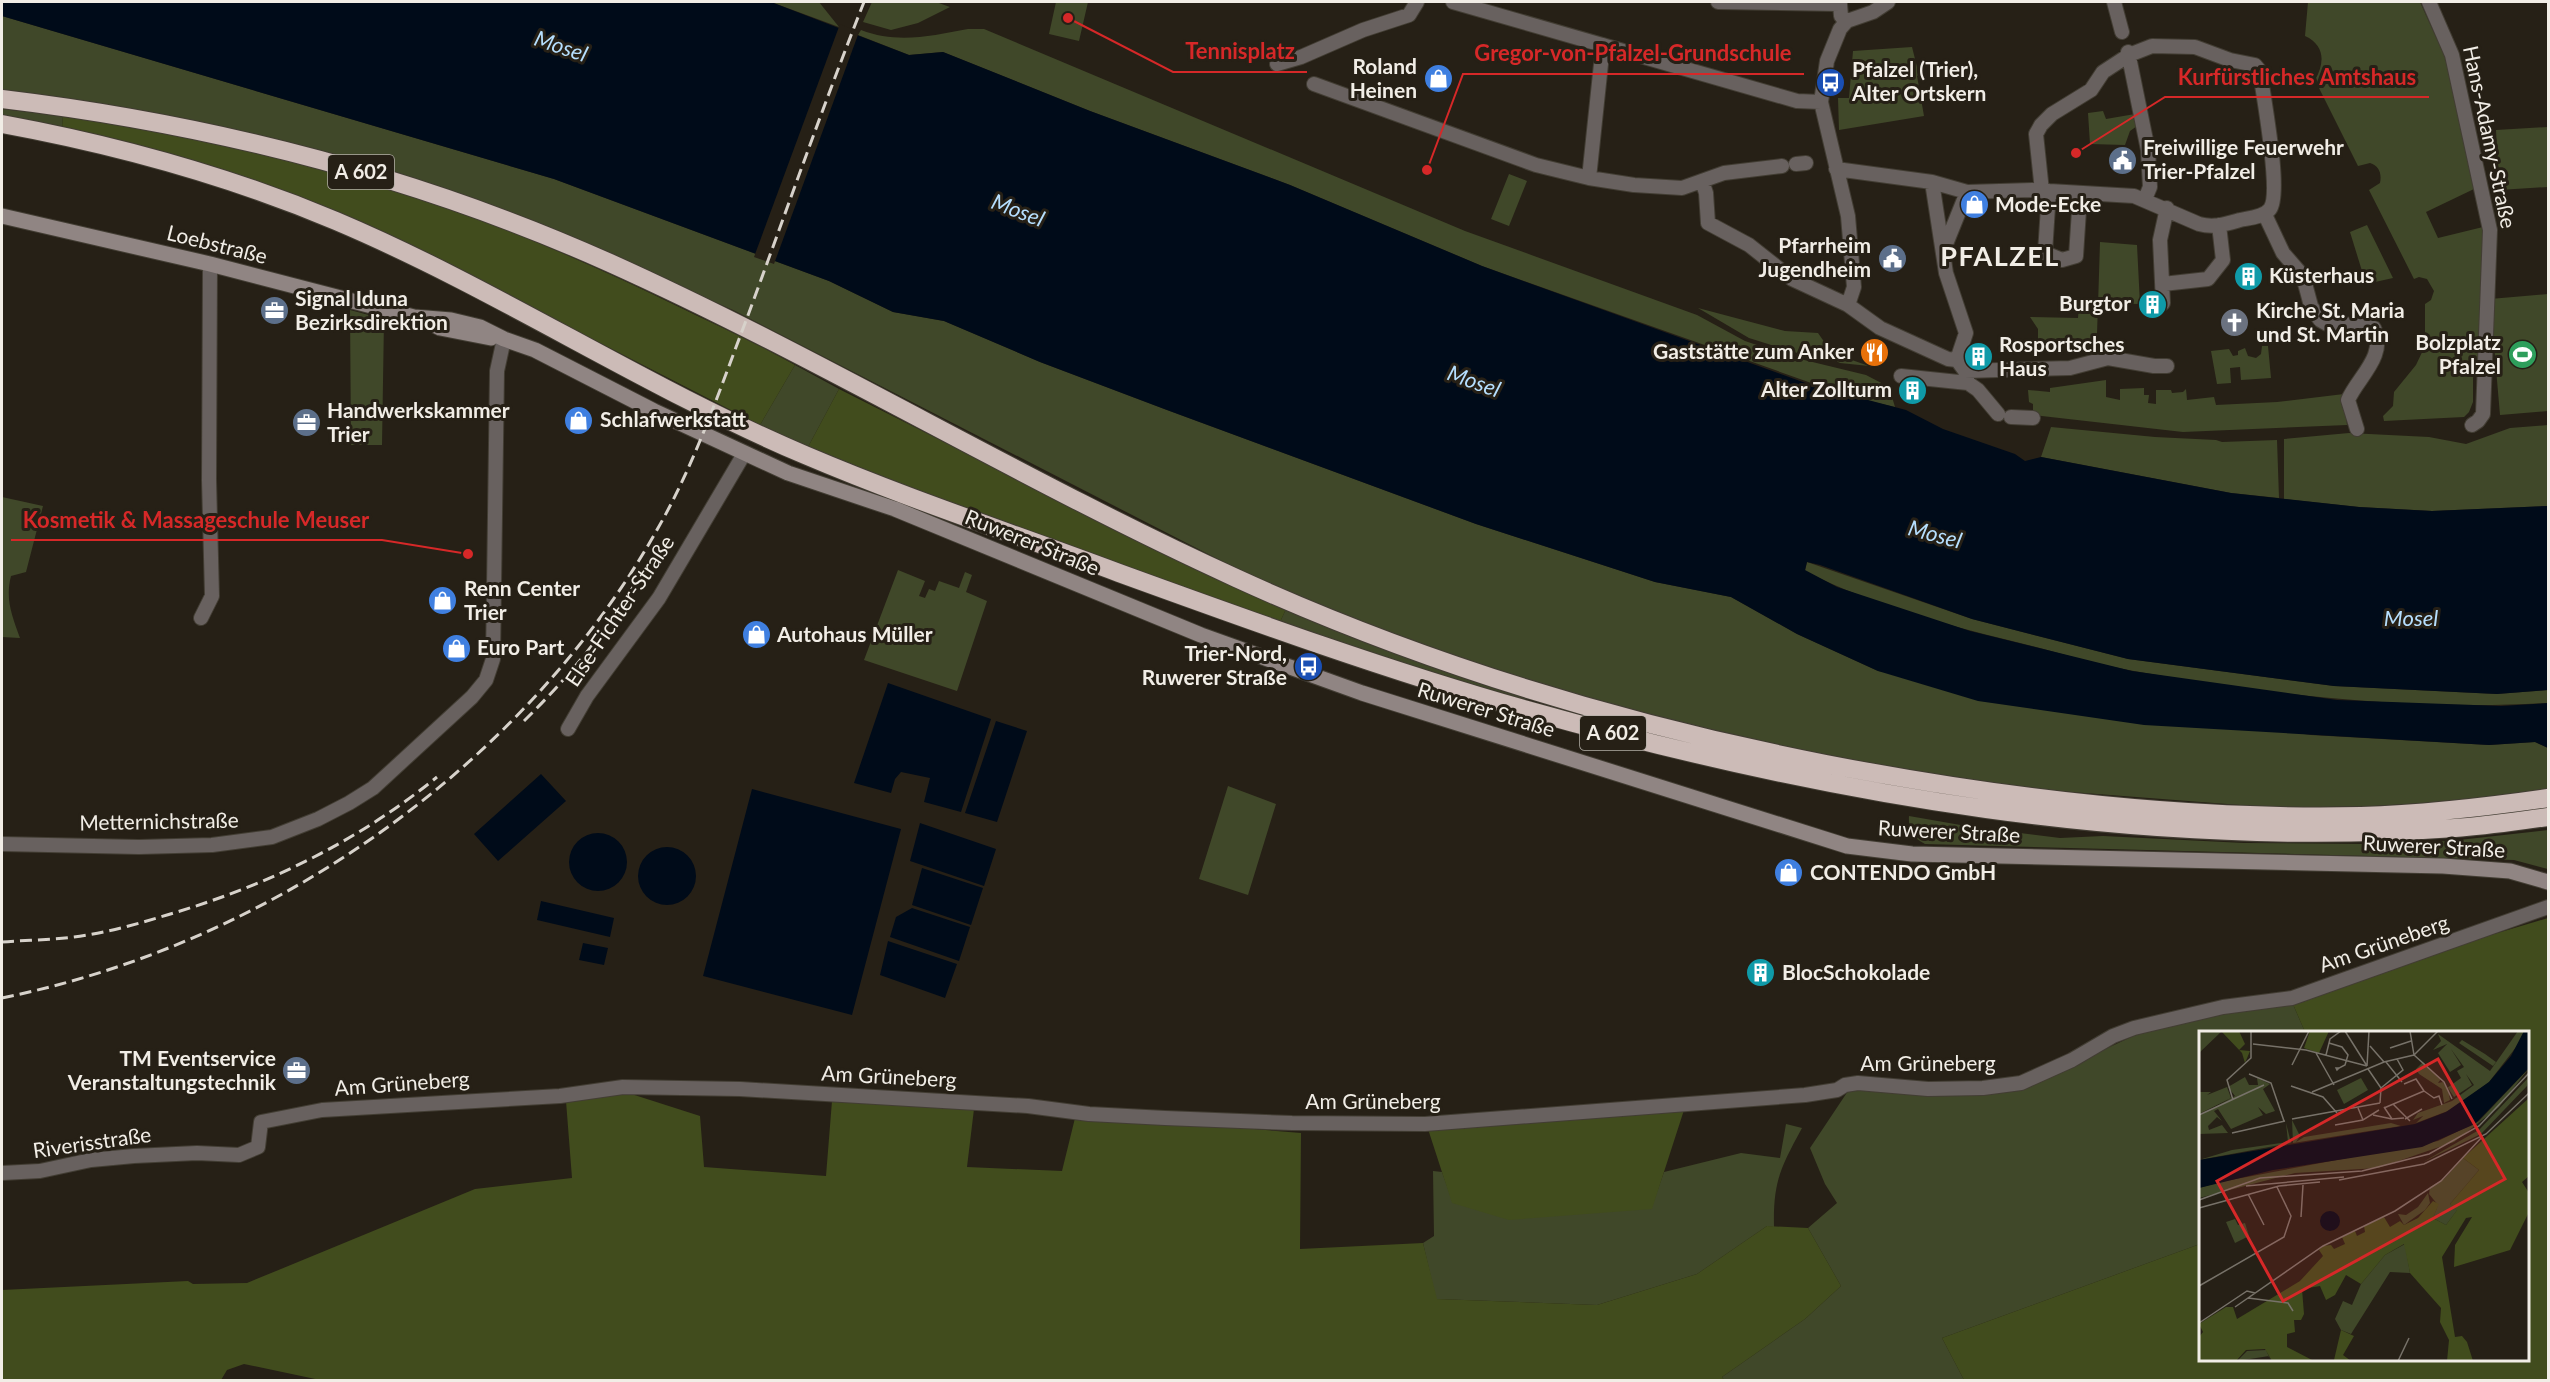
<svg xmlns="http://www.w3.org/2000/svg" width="2550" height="1382" font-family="Lato,sans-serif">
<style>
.green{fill:#404829}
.forest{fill:#414c1d}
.water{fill:#000b19}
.pier{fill:#262016}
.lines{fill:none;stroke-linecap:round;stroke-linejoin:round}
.minor-casing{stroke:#423d33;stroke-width:16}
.secondary-casing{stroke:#423d33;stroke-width:17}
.motorway-casing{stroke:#423d33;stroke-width:20}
.minor{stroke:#68615f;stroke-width:14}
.secondary{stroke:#908583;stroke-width:15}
.motorway{stroke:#ccbbb7;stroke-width:18}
.rail{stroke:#d7d2cb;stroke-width:3;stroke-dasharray:12 6;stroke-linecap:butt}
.labels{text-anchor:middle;stroke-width:6;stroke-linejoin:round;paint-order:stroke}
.shield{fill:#262016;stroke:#b4b0a8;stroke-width:1.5}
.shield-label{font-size:20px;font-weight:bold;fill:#f1ede6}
.poi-label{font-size:21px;font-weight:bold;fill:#f1ede6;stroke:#262016;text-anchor:start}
.street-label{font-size:21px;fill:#f1ede6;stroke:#262016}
.water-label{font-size:22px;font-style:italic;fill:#b6dffe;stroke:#262016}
.district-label{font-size:27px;font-weight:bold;letter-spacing:1.5px;fill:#f1ede6;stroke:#262016}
.inset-road{fill:none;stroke:#777269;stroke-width:1.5}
.view{fill:#d62828;fill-opacity:0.15;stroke:#d62828;stroke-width:3}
.inset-edge{fill:none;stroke:#f1ede6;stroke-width:3}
.leader{fill:none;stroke:#d62828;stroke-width:2}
.callout-dot{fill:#d62828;stroke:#262016;stroke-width:2}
.callout-label{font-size:22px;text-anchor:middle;font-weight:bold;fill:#d62828;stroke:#262016;stroke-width:6;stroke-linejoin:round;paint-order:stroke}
</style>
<rect width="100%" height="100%" fill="#262016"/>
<path class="green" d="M771 2H819L839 27Z
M872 2H936L950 7 918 23 891 30 863 22Z
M1056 2H1088L1079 41 1049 34Z
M2308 2H2420L2446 59 2474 189 2426 212 2438 238 2483 227 2482 355 2473 378V402L2469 412 2464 417 2384 421 2383 416 2393 406 2394 392 2416 365 2425 346V304L2431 300 2434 291 2427 279 2419 277 2414 279 2369 190 2380 183C2382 173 2379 166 2370 163L2358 166 2315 80C2325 63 2325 45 2305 36Z
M2 16 554 179 829 281 893 312 944 321 1040 362 1167 410 1476 524 1655 582 1731 597 1797 634 1878 671 2311 735 2489 745 2535 742 2548 748V790L2458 801 2375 806 2279 808 2019 788 1859 763 1656 717 1484 668 1323 608 1247 574 733 310 507 211 345 157 243 132 157 115 2 93Z
M968 29H984L1465 231 1697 315 1745 341 1796 358 1866 375 1889 387 1895 407 1848 396 1482 266 1290 185 1090 111 943 52 909 55 858 35 861 30C897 44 931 36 968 29Z
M1912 47 1919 75 1917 76 1924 116 1839 130 1838 98H1849L1853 51Z
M2 109 63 116 62 128 2 117Z
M2103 111 2106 119 2135 114 2137 126 2130 131 2125 145 2090 144 2088 113Z
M2548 127V187L2499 190 2496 130Z
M1509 174 1527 181 1509 226 1491 219Z
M2367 225 2393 278 2366 284 2350 232Z
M2100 242 2137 245 2140 304 2098 303 2097 334 2091 351 2072 354 2070 340H2038V329L2030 317 2078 318 2079 306H2098Z
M2548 294V411L2500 415 2490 299Z
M1698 308 1785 331 1818 333 1832 353 1869 366 1840 363 1830 358 1823 361 1749 338Z
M350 310 384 319 382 445H351Z
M2262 346H2268L2271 378 2241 380 2240 367 2230 368 2231 383 2217 384 2211 351 2229 349 2233 356 2238 355V351L2245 348 2248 356 2256 358 2261 354Z
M795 365 839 389 808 447 760 425Z
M2106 380V397L2120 400V389L2144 388V395H2149L2148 403 2156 404V390H2171L2172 393 2183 392 2186 389 2187 400 2214 397 2216 405 2277 402 2344 394 2347 425 2183 432 2033 415V404L2029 402 2028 390 2050 392V388Z
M2548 425V506L2432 511 2359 507 2284 499V439L2349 433 2429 437 2466 444 2510 428Z
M2051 427 2155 437 2216 440 2222 442 2277 440 2279 498 2231 493 2041 457Z
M2 497 43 506 26 572 11 576C5 599 12 616 20 638L2 637Z
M1807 562 1972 619 2128 659 2334 686 2496 694 2548 690V703C2413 711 2267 695 2134 671 2098 665 2063 654 2028 645 1954 627 1873 606 1805 571Z
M898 570 925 581 919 596 925 598 929 589 935 591 939 581 959 588 965 572 972 575 966 592 987 601 957 691 864 660Z
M1286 609 1527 697 1523 702 1389 661 1280 622Z
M1228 786 1276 804 1248 895 1199 879Z
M1909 816 1972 827 2060 838 2103 836 2244 843 2364 844 2450 841 2548 830V869L2514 860 1925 844C1913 838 1908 830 1909 816Z
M2289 995 2305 1032H2200V1244L1942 1338 1964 1380H1724L1722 1377 1805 1319 1841 1286 1808 1228 1837 1203 1825 1184 1810 1148 1848 1091 2019 1089 2155 1026Z
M1786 1124 1802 1128C1781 1167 1773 1181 1774 1227L1767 1226 1697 1274 1597 1305 1436 1299 1423 1243 1434 1236 1433 1171 1442 1172 1453 1203 1651 1209 1664 1172 1741 1153 1780 1158Z"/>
<path class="forest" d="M63 116C150 129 237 144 321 168 445 201 562 250 677 306 716 325 756 343 795 365L760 425 444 263 62 128Z
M839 389 1069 505 1286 609 1280 622 911 488 808 447Z
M2548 918V1380H1964L1942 1338 2200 1244V1360H2528V1032H2305L2289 995Z
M622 1091 700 1116 704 1167 826 1176 832 1101 974 1109 967 1167 1062 1171 1076 1114 1301 1133 1300 1249 1423 1243 1437 1299 1597 1305 1697 1274 1767 1226 1808 1228 1841 1286 1805 1319 1722 1377 1724 1380H320L244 1364 227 1370 221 1380H2V1290L188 1281 193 1284 247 1283 475 1189 572 1178 566 1101Z
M1684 1110 1652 1209 1509 1220 1452 1203 1428 1129Z"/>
<path class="water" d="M2 2H771L909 55 943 52 1090 111 1290 185 1482 266 1811 385 1906 410 1943 429 2015 454 2025 461 2041 457 2231 493 2359 507 2432 511 2548 506V690L2497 694 2334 686 2128 659 1972 619 1820 565 1807 562 1805 570 1837 587 1970 631 2132 671 2337 700 2501 706 2548 703V748L2535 742 2489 745 2144 725 1978 701 1878 671 1797 634 1731 597 1655 582 1476 524 1167 410 1040 362 944 321 893 312 829 281 554 179 2 16Z
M888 683 991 719 961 812 924 802 930 778 901 772 895 779 891 793 854 783Z
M996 721 1027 731 997 822 965 813Z
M541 774 566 801 498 861 474 834Z
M752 789 901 829 852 1015 703 976Z
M920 823 996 849 984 886 910 861Z
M569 862a29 29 0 1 1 58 0a29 29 0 1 1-58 0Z
M638 876a29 29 0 1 1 58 0a29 29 0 1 1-58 0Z
M922 868 983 888 971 925 912 905Z
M541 901 614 918 610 937 537 920Z
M912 908 970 927 959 961 890 937 896 917Z
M888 941 957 964 945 998 880 975Z
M583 943 608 948 604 965 579 960Z"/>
<path class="pier" d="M840 24 859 32 774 264 754 257Z"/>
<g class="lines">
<defs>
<path id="minor" d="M1453 2 1797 101 1821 102
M1718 2 1840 4 1841 16 1847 21
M1888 2 1873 12 1847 21 1840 29 1827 61 1821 102 1848 216 1854 287 1848 305 1880 328 1948 359 1957 360 1965 371 1968 383
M2114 2 2122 32
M2429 2 2452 55 2490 230 2483 414 2478 421 2472 425
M1603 45 1589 178 1634 185 1682 188 1724 173 1782 166
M2128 52 2148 150 2150 187 2145 199
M1277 64 1301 57 1363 30 1409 15 1417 2
M1314 84 1536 165 1589 178
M1796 164 1806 163
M1836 169 1932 182 1967 192 2032 190 2134 196 2199 224C2214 228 2226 224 2240 220 2249 218 2264 217 2270 209 2282 193 2263 96 2260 71L2255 65 2230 60 2195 47 2152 46 2129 55 2103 72 2091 90 2052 114 2041 125 2036 134 2042 191
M1702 181 1706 193 1708 223 1749 245 1792 279 1848 305
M1932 182 1946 273 1966 333 1957 360
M2049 191 2045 253 2062 260 2076 256 2080 195
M2263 214 2267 219 2283 253 2303 276 2311 306 2320 320 2327 324 2362 325 2374 328C2387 356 2358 377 2348 400L2357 429
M1944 249 1967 192
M2163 284 2208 279 2223 260 2219 225
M2163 303 2160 240 2167 208
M1965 371 2070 368 2108 358 2154 366H2167
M1901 376 1968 383 1978 390 1998 414
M2011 417 2033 418
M201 618 212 596 209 480 210 264
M568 729 587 696 659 598 744 454
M2 844 139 847 212 845 272 837 318 819 349 803 373 788 472 697 486 680 493 659 497 371 504 339
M2 1173 40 1171 91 1160 134 1156 197 1153 239 1155 258 1147 261 1122 322 1110 560 1096 623 1087 740 1089 1028 1106 1089 1114 1165 1118 1292 1123 1425 1124 1805 1095 1837 1090 1845 1085 1858 1083 1928 1089 1983 1088 2021 1083 2072 1060 2113 1036 2134 1028 2223 1007 2292 998 2548 907"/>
<path id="secondary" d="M2 216 210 264 414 317 451 320 480 327 504 339 535 350 654 411 788 473 895 509 1201 635 1362 693 1847 846 1912 854 2443 866 2510 871 2548 882
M430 323 440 328 491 338"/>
<path id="motorway" d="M2 99C211 124 418 177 610 263 823 359 1023 481 1236 578 1424 664 1623 724 1826 764 2002 798 2181 820 2361 816 2424 814 2486 807 2548 798
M2 124C116 145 229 176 336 221 497 289 644 387 805 455 908 499 1015 534 1119 573 1254 622 1389 671 1527 710 1827 795 2143 850 2455 828 2486 826 2517 821 2548 817"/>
</defs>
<use href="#minor" class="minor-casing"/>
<use href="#secondary" class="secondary-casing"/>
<use href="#motorway" class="motorway-casing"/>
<use href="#minor" class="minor"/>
<use href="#secondary" class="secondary"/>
<use href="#motorway" class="motorway"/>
<path class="rail" d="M524 721C573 673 617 619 650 558
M2 942C26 940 50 940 74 937 106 933 137 924 167 915 266 886 357 842 437 777
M2 998C278 942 539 757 670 506 701 446 723 381 747 318 786 212 823 106 864 2"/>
</g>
<defs>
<symbol id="shop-disc" viewBox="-11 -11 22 22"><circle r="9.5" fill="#3f7fe0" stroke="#262016"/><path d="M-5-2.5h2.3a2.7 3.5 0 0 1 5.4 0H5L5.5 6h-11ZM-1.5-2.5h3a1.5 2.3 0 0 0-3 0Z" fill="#fff"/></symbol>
<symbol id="bus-disc" viewBox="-11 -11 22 22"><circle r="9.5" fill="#1a4fb4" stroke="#262016"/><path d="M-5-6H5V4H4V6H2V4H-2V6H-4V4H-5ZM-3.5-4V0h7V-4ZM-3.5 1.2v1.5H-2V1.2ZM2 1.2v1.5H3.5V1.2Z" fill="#fff"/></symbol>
<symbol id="civic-disc" viewBox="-11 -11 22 22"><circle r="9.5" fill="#5c6f8a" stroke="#262016"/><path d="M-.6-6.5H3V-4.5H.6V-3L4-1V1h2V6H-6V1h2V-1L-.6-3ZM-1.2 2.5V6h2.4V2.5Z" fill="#fff"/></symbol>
<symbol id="building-disc" viewBox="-11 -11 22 22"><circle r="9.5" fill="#0f9aa8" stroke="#262016"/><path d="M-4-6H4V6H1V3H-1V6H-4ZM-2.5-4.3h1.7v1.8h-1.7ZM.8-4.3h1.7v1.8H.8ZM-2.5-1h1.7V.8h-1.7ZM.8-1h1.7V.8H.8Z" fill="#fff"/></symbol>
<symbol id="office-disc" viewBox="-11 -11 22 22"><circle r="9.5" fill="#5c6f8a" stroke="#262016"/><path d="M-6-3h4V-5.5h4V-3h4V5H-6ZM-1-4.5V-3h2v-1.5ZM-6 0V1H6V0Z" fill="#fff"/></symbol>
<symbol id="church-disc" viewBox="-11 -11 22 22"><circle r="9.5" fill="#6b7280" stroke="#262016"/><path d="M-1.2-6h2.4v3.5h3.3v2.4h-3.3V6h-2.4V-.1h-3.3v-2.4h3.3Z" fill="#fff"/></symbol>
<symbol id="restaurant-disc" viewBox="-11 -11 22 22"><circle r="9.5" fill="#e8710a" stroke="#262016"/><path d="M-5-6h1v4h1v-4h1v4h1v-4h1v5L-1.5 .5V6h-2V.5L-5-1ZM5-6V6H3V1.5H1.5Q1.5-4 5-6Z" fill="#fff"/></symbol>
<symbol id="stadium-disc" viewBox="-11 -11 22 22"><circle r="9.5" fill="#2e9e5b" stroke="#262016"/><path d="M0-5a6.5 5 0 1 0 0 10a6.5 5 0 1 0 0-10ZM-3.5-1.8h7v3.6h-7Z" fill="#fff"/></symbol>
</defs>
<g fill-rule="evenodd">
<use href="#shop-disc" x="1422" y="62" width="33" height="33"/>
<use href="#bus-disc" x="1814" y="66" width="33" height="33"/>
<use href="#civic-disc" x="2106" y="144" width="33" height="33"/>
<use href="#shop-disc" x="1958" y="188" width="33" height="33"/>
<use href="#civic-disc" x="1876" y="242" width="33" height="33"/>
<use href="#building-disc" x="2232" y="260" width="33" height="33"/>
<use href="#building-disc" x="2136" y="288" width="33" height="33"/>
<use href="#office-disc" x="258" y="294" width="33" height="33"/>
<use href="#church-disc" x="2218" y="306" width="33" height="33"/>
<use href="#restaurant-disc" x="1858" y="336" width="33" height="33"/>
<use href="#stadium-disc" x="2506" y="338" width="33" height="33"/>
<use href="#building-disc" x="1962" y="340" width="33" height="33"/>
<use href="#building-disc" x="1896" y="374" width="33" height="33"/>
<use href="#shop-disc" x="562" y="404" width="33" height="33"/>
<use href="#office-disc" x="290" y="406" width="33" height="33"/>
<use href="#shop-disc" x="426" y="584" width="33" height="33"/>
<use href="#shop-disc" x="740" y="618" width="33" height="33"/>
<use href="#shop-disc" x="440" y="632" width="33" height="33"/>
<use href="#bus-disc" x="1292" y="650" width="33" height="33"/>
<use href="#shop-disc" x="1772" y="856" width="33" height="33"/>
<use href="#building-disc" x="1744" y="956" width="33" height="33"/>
<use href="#office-disc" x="280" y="1054" width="33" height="33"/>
</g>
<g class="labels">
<g class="shield">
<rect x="328" y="155" width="66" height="34" rx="4.5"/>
<rect x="1580" y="716" width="66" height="34" rx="4.5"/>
</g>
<g class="shield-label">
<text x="361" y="179">A 602</text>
<text x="1613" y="740">A 602</text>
</g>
<g class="poi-label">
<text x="1417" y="74" text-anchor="end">Roland<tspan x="1417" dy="24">Heinen</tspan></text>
<text x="1852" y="77">Pfalzel (Trier),<tspan x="1852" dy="24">Alter Ortskern</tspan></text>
<text x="2143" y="155">Freiwillige Feuerwehr<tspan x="2143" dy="24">Trier-Pfalzel</tspan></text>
<text x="1995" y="212">Mode-Ecke</text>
<text x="1871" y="253" text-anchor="end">Pfarrheim<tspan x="1871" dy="24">Jugendheim</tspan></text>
<text x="2269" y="283">Küsterhaus</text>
<text x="295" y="306">Signal Iduna<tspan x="295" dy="24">Bezirksdirektion</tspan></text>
<text x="2131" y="311" text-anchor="end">Burgtor</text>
<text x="2256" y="318">Kirche St. Maria<tspan x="2256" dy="24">und St. Martin</tspan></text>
<text x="2501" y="350" text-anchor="end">Bolzplatz<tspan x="2501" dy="24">Pfalzel</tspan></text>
<text x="1999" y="352">Rosportsches<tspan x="1999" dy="24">Haus</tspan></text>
<text x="1854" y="359" text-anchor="end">Gaststätte zum Anker</text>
<text x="1892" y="397" text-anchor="end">Alter Zollturm</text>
<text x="327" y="418">Handwerkskammer<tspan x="327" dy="24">Trier</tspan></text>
<text x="600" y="427">Schlafwerkstatt</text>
<text x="464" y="596">Renn Center<tspan x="464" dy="24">Trier</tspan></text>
<text x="777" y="642">Autohaus Müller</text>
<text x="477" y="655">Euro Part</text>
<text x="1287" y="661" text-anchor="end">Trier-Nord,<tspan x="1287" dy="24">Ruwerer Straße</tspan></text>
<text x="1810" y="880">CONTENDO GmbH</text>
<text x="1782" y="980">BlocSchokolade</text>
<text x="276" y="1066" text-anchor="end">TM Eventservice<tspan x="276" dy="24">Veranstaltungstechnik</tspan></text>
</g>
<g class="street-label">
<text transform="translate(2489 137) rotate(78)" y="7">Hans-Adamy-Straße</text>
<text transform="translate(217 245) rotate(14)" y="7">Loebstraße</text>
<text transform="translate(1032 543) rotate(22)" y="7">Ruwerer Straße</text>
<text transform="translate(620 611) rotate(-56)" y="7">Else-Fichter-Straße</text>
<text transform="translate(1486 710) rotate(17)" y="7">Ruwerer Straße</text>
<text transform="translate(159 822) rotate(-1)" y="7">Metternichstraße</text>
<text transform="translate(1949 832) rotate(3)" y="7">Ruwerer Straße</text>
<text transform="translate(2434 847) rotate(3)" y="7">Ruwerer Straße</text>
<text transform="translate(2384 944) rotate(-19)" y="7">Am Grüneberg</text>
<text x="1928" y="1071">Am Grüneberg</text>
<text transform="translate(889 1077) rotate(3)" y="7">Am Grüneberg</text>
<text transform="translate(402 1084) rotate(-4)" y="7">Am Grüneberg</text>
<text x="1373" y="1109">Am Grüneberg</text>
<text transform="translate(92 1143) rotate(-8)" y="7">Riverisstraße</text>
</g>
<g class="water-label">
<text transform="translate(561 46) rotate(19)" y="8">Mosel</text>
<text transform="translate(1018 210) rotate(21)" y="8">Mosel</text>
<text transform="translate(1474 381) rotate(20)" y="8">Mosel</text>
<text transform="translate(1935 534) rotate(15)" y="8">Mosel</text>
<text x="2411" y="626">Mosel</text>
</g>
<g class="district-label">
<text x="2000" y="266">PFALZEL</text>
</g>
</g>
<g transform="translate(2199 1031)">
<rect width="330" height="330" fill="#262016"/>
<path d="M3 0H23L0 22V3ZM319 0H325L321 11 290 51 254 78 217 92 224 85 214 89 219 82 253 70 275 54 267 43 273 54 255 66 249 57 251 69 245 72 243 58 220 43 217 38 224 31 242 48 239 52 244 51 248 57 262 47 258 40 265 36 252 18 262 34 251 41 239 22 248 13 234 19 242 10 239 3 291 40ZM263 9 286 23 297 31 294 35 260 12ZM330 37 300 76 255 111 179 137 96 142 0 167V157L21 151 239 110 280 90ZM46 46 50 54H59L58 47 71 53 64 58 76 80 67 83 59 76 64 84 32 98 19 78 15 80 23 90 18 86 9 95 10 99 23 94 29 102 0 103V85L36 65 29 56ZM330 46 328 55 282 103 224 131 280 99ZM162 47 169 59 145 73 138 59ZM28 56 32 67 0 83V61H12L8 64ZM93 89 101 105 97 111 105 106 192 92 202 95 94 112ZM87 92 92 112 0 129 33 119 89 111ZM264 127 280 139 251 173 259 178 247 194 234 187 239 174 230 163 231 156 245 148ZM229 162 231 172 226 179 205 194 199 183 207 184 219 176ZM36 188 39 194 46 192 50 205 36 212 27 191ZM206 213 211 242 191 241 152 303 142 299 136 288 144 270 153 274 162 253 186 224ZM67 319 72 330 70 325 38 330 48 320Z" fill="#404829"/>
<path d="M40 0 46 13 40 19 51 20 46 32 43 22 23 1ZM111 0H130L120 22 105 17ZM330 67V145L323 151 330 162V181L311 219 255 236 256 214 273 186 267 187 243 226 256 306 263 305 268 311 274 330H248L250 309 241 291 242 277 211 242 205 213 186 224 162 253 147 244 136 264 127 269 121 255 103 258 105 283 102 289H95L96 301 88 303V316L115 330H73L66 318 47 319 37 330H0V306L4 301 0 293 27 276H34L38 288 101 250 124 225 120 219 124 215 132 214 135 218 146 213 143 206 156 200 158 205 166 201 165 195 185 186 191 196 201 190 205 194 219 187 234 170 240 173 234 187 247 194 258 179 251 173 280 139 264 127ZM142 299 155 305 144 324 152 330 135 329Z" fill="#414c1d"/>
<path d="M325 0H330V37L276 93 223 116 74 139 0 157V129L216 93 247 81 290 51 312 25ZM121 190a10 10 0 1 1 20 0a10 10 0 1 1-20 0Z" fill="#000b19"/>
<path class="inset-road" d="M146 0 168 35M211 0 215 24M130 12 143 16 149 24 146 34 140 37 138 39 137 37H140M54 13 107 19 168 35M171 15 185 31M191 17 212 10M117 22 135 54M127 24 131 8 142 0M215 24 245 51 253 68M215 24 239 0M187 31 203 51M93 34 110 0M168 35 170 0M169 38 182 57 181 72M50 43 72 52 85 90M205 53 217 48 225 60M92 55 124 66 138 82M182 57 204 39 198 28M225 60 235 67 240 65 243 74M113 61 185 31 215 24M34 69 28 49 52 27V0M194 73 211 90M185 76 193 88 205 87M159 77 164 89 180 79M185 77 225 60M0 84 65 54M174 84 193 88M93 88 181 72M206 88 223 78M136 94 164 89M33 102 86 90M140 149 225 133 287 103 330 62M47 155 145 146M49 163 65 194M0 169 61 147 163 140 230 123 280 95 330 42M0 177 80 155 121 151M102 186 104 154M0 255 85 206 92 185 78 156M49 267 89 272 94 280M36 276 124 215 196 180 242 150 283 106M0 292 48 260 56 262M199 330 210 307"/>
<path class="view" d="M239 28 306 148 84 270 18 150Z"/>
<rect width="330" height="330" class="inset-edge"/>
</g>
<path class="leader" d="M1068 18L1173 72H1307M1427 170L1463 74H1804M2076 153L2165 97H2429M468 554L382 540H11"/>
<g class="callout-dot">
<circle cx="1068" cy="18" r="6"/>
<circle cx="1427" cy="170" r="6"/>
<circle cx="2076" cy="153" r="6"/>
<circle cx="468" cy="554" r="6"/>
</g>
<g class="callout-label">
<text x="1240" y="59">Tennisplatz</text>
<text x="1633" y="61">Gregor-von-Pfalzel-Grundschule</text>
<text x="2297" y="85">Kurfürstliches Amtshaus</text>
<text x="196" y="528">Kosmetik &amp; Massageschule Meuser</text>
</g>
<rect width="2550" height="1382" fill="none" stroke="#f1ede6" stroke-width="6"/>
</svg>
